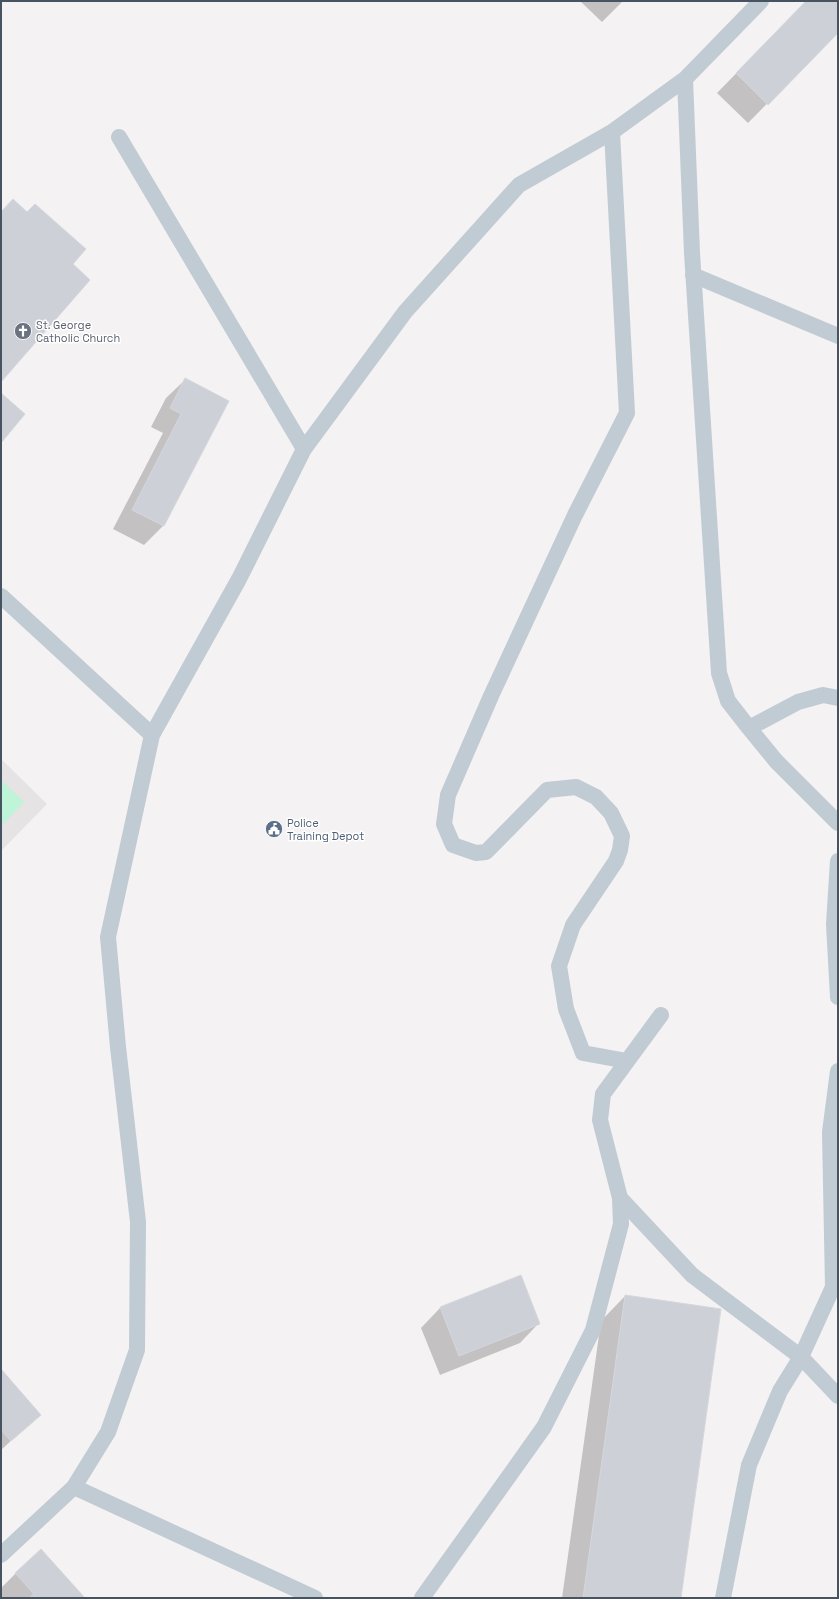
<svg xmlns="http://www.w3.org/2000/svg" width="839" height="1599" font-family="'Space Grotesk',sans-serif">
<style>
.education{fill:#e5e3e3}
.green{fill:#bef4d7}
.shadow{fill:#0003}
.building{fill:#cdd0d6;stroke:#d5d7dd}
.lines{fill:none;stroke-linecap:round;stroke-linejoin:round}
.lane{stroke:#c1cbd4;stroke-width:16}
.labels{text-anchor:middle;stroke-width:3;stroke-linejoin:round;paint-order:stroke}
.worship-label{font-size:11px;fill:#5b616d;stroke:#fff;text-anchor:start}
.service-label{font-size:11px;fill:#4e5e75;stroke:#fff;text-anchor:start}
</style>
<rect width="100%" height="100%" fill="#f4f2f2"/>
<path class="education" d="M1 759 47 804 1 851Z"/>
<path class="green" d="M1 780 24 802 1 826Z"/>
<path class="shadow" d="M580 1H623L602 22Z
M807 1H838V31L748 123 717 93Z
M186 379 227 401 163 526 144 545 113 529 163 433 151 427 166 398Z
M521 1277 539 1323 520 1343 440 1375 421 1328 440 1308Z
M625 1296 680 1598H562L601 1321Z
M1 1370 39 1415 1 1450Z
M16 1573 84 1598H1V1588Z"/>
<path class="building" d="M806 1H838V33L768 105 736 73Z
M13 199 27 212 35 204 86 249 73 264 90 280 1 382V212Z
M185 378 229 401 164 526 132 510 181 414 170 408Z
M1 393 25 414 1 443Z
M521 1275 540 1324 459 1356 440 1307Z
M625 1295 721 1309 681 1598H583Z
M1 1369 41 1415 11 1441 1 1430Z
M41 1549 85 1598H29L34 1594 15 1573Z"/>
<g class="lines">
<path class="lane" d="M685 79 692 253 719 673 728 701 749 728 776 761 838 823
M612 132 627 413 575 515 491 696 448 795 444 824 453 845 476 853 486 852 547 790 576 787 596 797 611 813 622 836 620 850 616 861 573 925 559 966 566 1009 583 1053 627 1061
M119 137 304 449
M693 275 838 336
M1 596 152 735
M749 728 798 702 823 695 838 698
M838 861 834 924 838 997
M620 1198 692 1275 801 1357 838 1396
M833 1287 830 1132 838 1071
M74 1487 315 1598
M1 1555 74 1487 108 1432 137 1350 138 1222 118 1047 108 937 152 735 239 579 304 449 405 312 519 185 612 132 685 79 761 1
M422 1598 544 1427 593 1330 621 1224 620 1198 600 1120 603 1094 661 1015
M723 1598 749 1465 780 1391 801 1357 833 1287 838 1280"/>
</g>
<defs>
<symbol id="church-disc" viewBox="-11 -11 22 22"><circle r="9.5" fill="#6b7280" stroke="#fff"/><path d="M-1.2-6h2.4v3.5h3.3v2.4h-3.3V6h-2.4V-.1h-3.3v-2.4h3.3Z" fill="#fff"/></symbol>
<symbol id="civic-disc" viewBox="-11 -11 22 22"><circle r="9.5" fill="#5c6f8a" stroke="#fff"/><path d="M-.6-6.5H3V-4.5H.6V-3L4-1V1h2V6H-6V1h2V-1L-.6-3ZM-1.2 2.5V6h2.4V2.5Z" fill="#fff"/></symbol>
</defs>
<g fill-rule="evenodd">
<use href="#church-disc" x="13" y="321" width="20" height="20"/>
<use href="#civic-disc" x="264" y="819" width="20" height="20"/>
</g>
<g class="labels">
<g class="worship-label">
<text x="36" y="329">St. George<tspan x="36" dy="13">Catholic Church</tspan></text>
</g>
<g class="service-label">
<text x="287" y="827">Police<tspan x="287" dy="13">Training Depot</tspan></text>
</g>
</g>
<rect width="839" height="1599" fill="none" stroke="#475361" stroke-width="4"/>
</svg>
